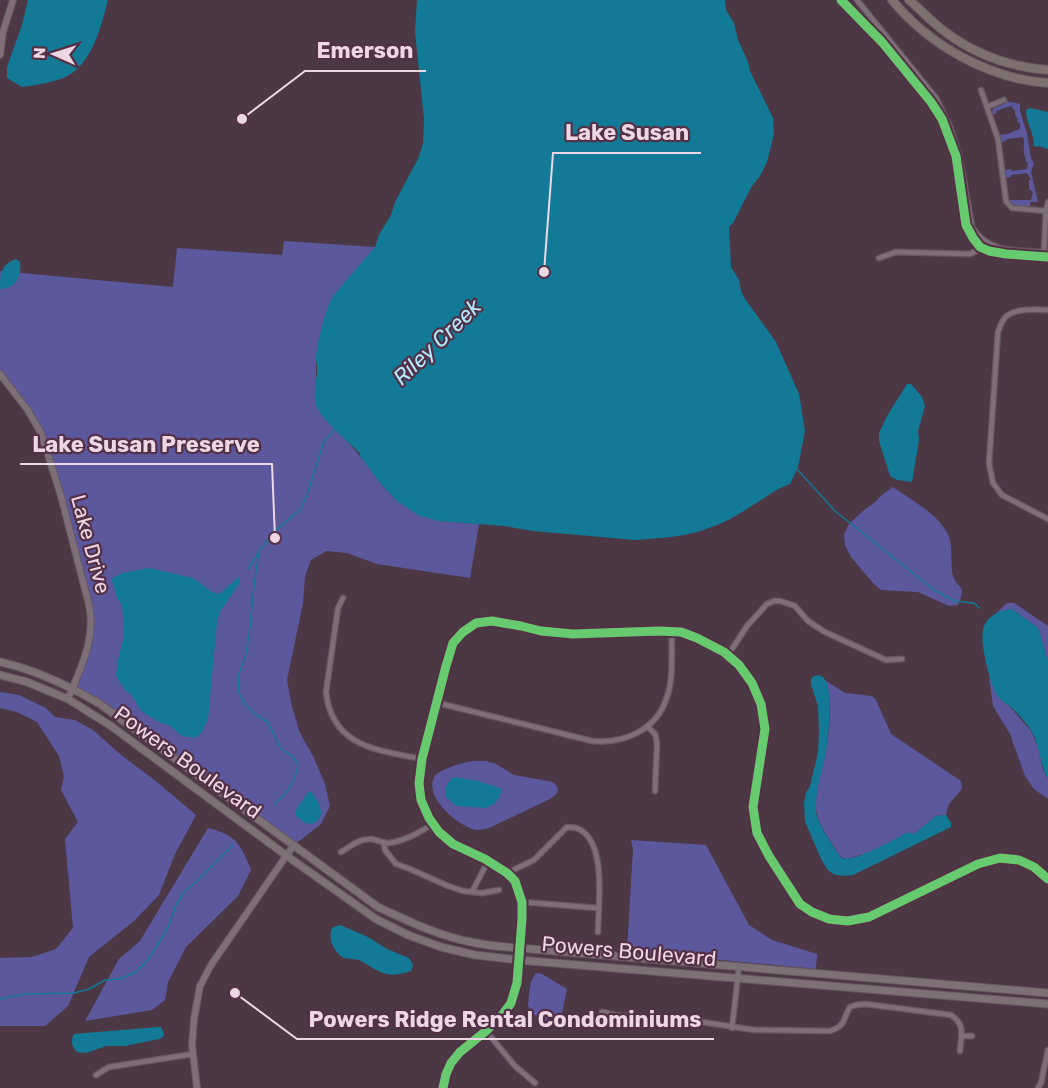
<svg xmlns="http://www.w3.org/2000/svg" width="1048" height="1088" font-family="Rubik,sans-serif">
<rect width="100%" height="100%" fill="#4c3845"/>
<path fill="#5c589e" d="M1005,101L1020,104V111L1027,133L1031,159L1034,163L1031,172L1038,202H1030V207L1015,206L1009,200H1031L1033,192L1029,189V180H1031L1027,173L1011,175V177L1006,178L1005,170L1011,169L1012,171L1027,169L1028,162H1026C1026,157 1024,156 1024,151C1023,147 1025,142 1023,137L1007,139L1006,141L1001,142L1000,135L1005,134V135L1020,129V123L1017,122L1018,120L1015,114V111L1011,106L996,111L997,113L992,115L993,109L1004,104Z
M284,241L375,247L322,330L316,360V377L348,442L365,462L381,484L397,501L438,521L479,524L470,578L377,564L347,553L326,551L311,560L305,576L303,603L287,680L292,707L300,733L313,756L325,784L330,806L321,824L293,846L73,688L83,663L91,614L41,433L0,374V271L173,287L177,248L282,255Z
M893,487C911,500 944,517 950,540C952,551 951,561 952,572C956,591 968,582 958,605L949,606L918,592L881,590L873,583L851,557L845,545L844,534L849,524L863,511L875,502L882,495Z
M1007,603H1014L1048,626V661L1038,628L1012,609L994,615Z
M989,676L998,696L1012,709L1031,731L1038,747L1043,770L1048,779V799L1034,789L1025,776L1010,734L993,706Z
M826,681L845,693L872,696L876,700L891,734L961,781L962,788C956,799 948,799 946,815L936,816L914,834L908,832L874,851L847,859L843,858L839,855C833,844 819,826 817,814C812,795 824,765 827,746C830,726 832,700 826,681Z
M0,692L19,695L46,708L55,717L75,720L93,730L120,754L157,782L196,815L175,854L159,895L134,921L89,957L68,1006L45,1026H0V958L32,957L56,949L73,928L65,839L78,822L61,790L64,776L59,756L37,722L17,712L0,708Z
M473,761H486L496,764L514,775L553,782C562,790 557,795 548,800L489,828C485,829 480,830 476,830C458,826 422,796 435,776C440,769 465,762 473,761Z
M208,828C236,835 241,844 251,870L238,896L186,947L168,982L165,1000L152,1010L85,1021L119,959L140,941Z
M631,840L706,845L749,925L772,940L817,954L816,969L627,951L633,849Z
M536,973L542,974L567,989L562,1013C558,1015 552,1020 548,1021C540,1022 531,1012 528,1006C529,995 529,981 536,973Z"/>
<path fill="#127a97" d="M28,0H108C101,26 92,67 63,78C50,83 36,85 22,87L7,78V67L22,25Z
M417,0H725L726,10L734,23L738,40L748,62L750,71L773,118L774,134L767,162L760,176L752,186L733,223L729,227L731,267L739,280L741,291L745,299L776,342L799,394L805,431L798,467L790,484C775,489 764,499 750,507C738,515 722,524 709,528C686,537 660,538 635,540L533,531L504,526L438,521L418,515L397,501L381,484L360,456V453C349,443 320,418 316,405C313,394 316,383 317,373C318,368 316,363 316,359C317,342 325,311 333,296L375,247L379,235L391,215L395,202L418,159L423,144L424,119L415,32Z
M1030,108L1048,112V148L1047,149L1039,146L1036,147L1034,146C1034,133 1026,123 1026,110Z
M16,259L20,262C22,278 15,288 0,289C0,275 1,264 16,259Z
M907,384H911L922,397L925,406L918,431L919,440L912,482L897,480L890,476L879,441V433L887,416Z
M149,568L193,578L212,592L219,594L240,576L239,584L220,612L217,622L208,719L202,732L196,738L182,736L170,726L159,722L141,711L132,695L126,691L118,680L116,675L118,660L123,640L124,629L122,605L117,598L114,586L111,579L122,573Z
M1012,609L1038,628L1048,661V779C1040,765 1040,747 1032,732C1027,723 1018,714 1011,707C1006,703 1000,700 997,695C990,683 977,636 985,624C991,614 1002,610 1012,609Z
M819,675C823,677 823,677 826,681C832,693 829,731 827,746C824,767 815,787 816,810C816,822 832,844 839,855C840,856 841,858 842,858C854,863 897,838 908,832L914,834L936,816L946,815L951,823V827L853,875C844,876 836,877 829,871C821,863 811,833 805,822L804,803L806,793L810,786L818,753L819,731L818,706L811,684V679L814,676Z
M454,777L478,781L502,789L499,798L493,805L485,808L456,806L445,796C445,788 447,782 454,777Z
M311,791C319,803 329,817 311,824L305,823L296,816L295,812L308,792Z
M340,925L368,937L387,949L409,958L413,965L411,971C404,973 394,976 387,974C377,972 370,966 361,961C355,958 348,960 342,957C333,951 327,936 333,927Z
M158,1027H161L164,1034L163,1037L159,1039L125,1046H106L86,1053L77,1052C72,1047 70,1041 74,1034Z"/>
<g fill="none" stroke-linecap="round" stroke-linejoin="round">
<path stroke="#127a97" stroke-width="1.5" d="M796,468L835,511L934,590L955,601L974,603L979,608
M248,569L259,552
M274,804C288,793 295,782 298,764L292,756L280,748L268,722L256,715L245,705L239,693L238,676L245,658L249,636L254,586L259,551L276,530L300,510L307,495L324,441L331,434L335,428
M0,999L24,994L74,993L89,989L105,980L120,979L136,972L147,961L158,944L169,925L176,905L184,892L194,884L233,845"/>
<g stroke="#675560" stroke-width="7">
<path id="minor" d="M857,0L936,98L950,127L959,154L972,227C989,255 1019,250 1048,252
M981,90L998,139L1006,201L1012,208L1046,211
M987,107L1004,100
M1044,251L1046,211L1048,202
M879,258L896,252L970,254L976,251L985,242
M1048,310C1036,309 1018,308 1008,315C1003,318 1000,326 998,332L989,463L993,483L1002,495L1048,519
M343,598L338,608L326,692C332,747 377,750 422,759
M728,655L747,626L767,604L774,601H780L795,606L808,621L825,632L886,660L902,659
M438,703L592,741C624,744 657,730 667,697C674,677 671,653 672,631
M648,727L655,734L657,743L655,791
M384,843L385,850L396,864L410,869L448,886L463,891L482,893L499,890
M341,852C350,847 360,838 371,839C377,840 383,843 389,843C405,841 420,832 433,824
M507,873L534,860L567,827C570,828 573,827 576,828C608,838 598,906 598,932
M472,892L488,861
M522,902L598,908
M602,1012L615,1015L695,1021L755,1030L830,1031C847,1025 842,1020 850,1007L856,1005L865,1004L951,1015C966,1025 961,1036 960,1051
M732,1028L739,967
M486,1031L515,1066L535,1083
M961,1036H972
M96,1075L109,1067L193,1054
M443,1088L446,1074L451,1063L460,1052L486,1031L503,1014L511,1003L517,983L522,919V902L515,881L507,873L485,859L453,844L439,832L429,818L421,800L419,783L422,759L446,666L453,643L463,632L476,623L492,621L521,626L541,631L573,634L659,631L681,632L697,638L724,652L739,665L752,683L761,704L765,729L753,807L757,833L769,856L800,904L812,912L829,919L848,921L869,917L978,864L1000,858L1019,860L1034,867L1048,879
M1038,1088L1041,1083L1048,1050"/>
</g>
<g stroke="#675560" stroke-width="8">
<path id="tertiary" d="M0,55L3,32L13,0
M0,374L27,409L41,433L61,496L89,605C96,639 81,667 68,699
M197,1088L192,1045L194,1019L200,986L211,965L293,846"/>
</g>
<g stroke="#675560" stroke-width="9">
<path id="secondary" d="M0,662C36,670 69,686 100,704L378,907C410,922 441,937 476,943C490,946 505,947 519,948L1048,993
M0,675L27,682L68,699L111,726L287,856L376,919L408,935L441,947L475,955L518,960L1048,1004"/>
</g>
<g stroke="#675560" stroke-width="10">
<path id="primary" d="M892,0C929,45 989,79 1048,83
M909,0C921,10 932,22 944,31C974,54 1011,67 1048,70"/>
</g>
<use href="#minor" stroke="#7d6e77" stroke-width="4.5"/>
<use href="#tertiary" stroke="#7d6e77" stroke-width="6"/>
<use href="#secondary" stroke="#7e7175" stroke-width="7"/>
<use href="#primary" stroke="#7d706f" stroke-width="8"/>
<g stroke="#543047" stroke-width="13">
<path id="cycleway" d="M841,0L882,42L931,102L942,119L956,156L966,225L973,238L980,247L989,251L1006,254L1048,257
M443,1088L446,1074L451,1063L460,1052L486,1031L503,1014L511,1003L517,983L522,919V902L515,881L507,873L485,859L453,844L439,832L429,818L421,800L419,783L422,759L446,666L453,643L463,632L476,623L492,621L521,626L541,631L573,634L659,631L681,632L697,638L724,652L739,665L752,683L761,704L765,729L753,807L757,833L769,856L800,904L812,912L829,919L848,921L869,917L978,864L1000,858L1019,860L1034,867L1048,879"/>
</g>
<use href="#cycleway" stroke="#67ca6e" stroke-width="9"/>
</g>
<g text-anchor="middle" dominant-baseline="central" stroke-width="4.5" stroke-linejoin="round" paint-order="stroke">
<g font-size="21" fill="#eed7e4" stroke="#543047">
<text transform="translate(91 544) rotate(75)">Lake Drive</text>
<text transform="translate(188 762) rotate(36)">Powers Boulevard</text>
<text transform="translate(629 951) rotate(5)">Powers Boulevard</text>
</g>
<g font-size="22" font-style="italic" fill="#b1e9fd" stroke="#543047">
<text transform="translate(437 342) rotate(-44)">Riley Creek</text>
</g>
</g>
<path fill="none" stroke="#eed7e4" stroke-width="2" d="M242 119L305 71H426M544 272L553 153H701M275 538L272 464H20M235 993L297 1039H714"/>
<g fill="#eed7e4" stroke="#543047" stroke-width="2">
<circle cx="242" cy="119" r="6"/>
<circle cx="544" cy="272" r="6"/>
<circle cx="275" cy="538" r="6"/>
<circle cx="235" cy="993" r="6"/>
</g>
<g font-size="22" text-anchor="middle" font-weight="bold" fill="#eed7e4" stroke="#543047" stroke-width="4.5" stroke-linejoin="round" paint-order="stroke">
<text x="365" y="58">Emerson</text>
<text x="627" y="140">Lake Susan</text>
<text x="146" y="452">Lake Susan Preserve</text>
<text x="505" y="1027">Powers Ridge Rental Condominiums</text>
</g>
<g transform="translate(54 54) rotate(273)" stroke="#543047" stroke-width="4.5" paint-order="stroke">
<path d="M0-4.5L10 22L0 15L-10 22Z" fill="#eed7e4"/>
<text y="-9" font-size="16" font-weight="bold" text-anchor="middle" fill="#eed7e4">N</text>
</g>
</svg>
